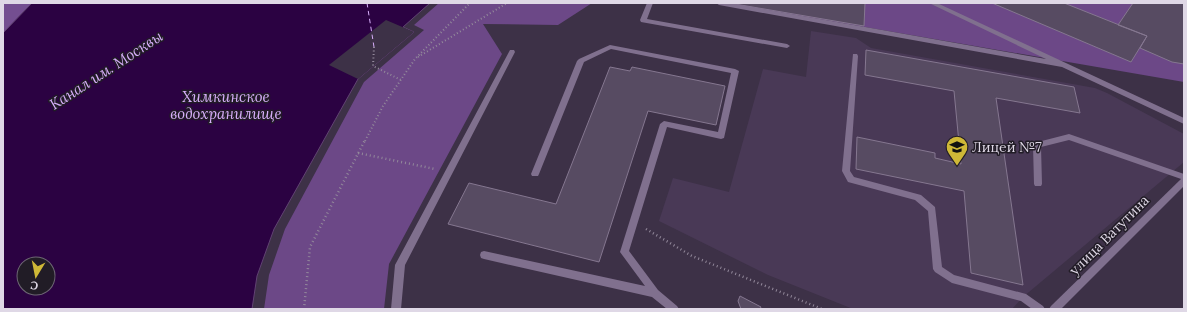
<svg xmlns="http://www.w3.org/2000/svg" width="1187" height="312" font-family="Lora,serif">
<rect width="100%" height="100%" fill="#3d3147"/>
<path fill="#493956" d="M811,31L856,38L871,48L1095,88L1107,93L1184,134V162L1023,297L1012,309H853L768,275L659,221L673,178L729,192L763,69L806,77Z"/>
<path fill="#6c4887" d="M439,3H592L558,25L483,24L502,54L389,264L384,309H264L269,275L285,229L364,82L424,30L414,25Z
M725,3H1184V82Z"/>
<path fill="#744e91" d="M3,3H32L3,33Z"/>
<path fill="#2b0242" stroke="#614273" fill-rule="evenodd" d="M32,3H430L403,27L414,32L358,79L274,229L257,276L252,309H3V33ZM24,264H48V288H24Z"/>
<path fill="#3d3147" d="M386,20L414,32L358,79L329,65Z"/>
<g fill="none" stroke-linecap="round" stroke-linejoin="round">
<path stroke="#d7aefa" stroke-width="1" stroke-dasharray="4.5 3.5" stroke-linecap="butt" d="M367,3L374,47"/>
</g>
<path fill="#574b62" stroke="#857790" d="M729,3H865L864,26Z
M992,3H1064L1147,36L1131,62Z
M1133,3H1184V64L1172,62L1140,48L1147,36L1118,25Z
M866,50L1074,87L1080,113L996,98L1023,285L971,273L964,191L856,169L857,137L935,153V158L961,164L954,91L865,75Z
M610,67L630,71L632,67L725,86L716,125L648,111L599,262L448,224L469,183L556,204Z
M740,296L761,307L760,309H741L738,301Z"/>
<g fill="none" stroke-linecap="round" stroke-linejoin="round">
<path stroke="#93899b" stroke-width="2" stroke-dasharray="1 2.5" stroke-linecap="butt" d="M374,47L373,66L401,80
M418,57L507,3
M365,141L383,106L415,59L470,3"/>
<path stroke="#93899b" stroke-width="2.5" stroke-dasharray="1 3" stroke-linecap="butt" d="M358,153L435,169
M646,229L692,256L822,309
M304,309L310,247L365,140"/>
<path fill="#80708e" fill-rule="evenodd" d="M647,3H653L647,19L787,44L790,46L787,48L641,22L640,20Z
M716,3H730L1046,59L929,3H937L1184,118V124L1062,67L719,5Z
M610,45L735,69L739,71L724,138L721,139L667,127L629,251L658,290L677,306L679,309H667L652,297L484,259L481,258L480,255L481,252L484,251L645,286L620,252L660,124L664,121L718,132L731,73L611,49L584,62L539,174L538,176H532L531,174L577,61L579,59Z
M510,50H514L515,52L405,265L401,309H391L395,265Z
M853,54H857L858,56L850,171L854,177L921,195L935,207L942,267L954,275L1026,294L1043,306L1045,309H1032L1021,301L952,283L935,272L933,269L928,211L915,200L848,182L842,171Z
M1069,134L1184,174V180L1069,140L1041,147L1042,184L1041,186H1035L1034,184L1033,145L1034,143Z"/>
<path fill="#80708e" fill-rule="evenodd" d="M1184,178V186L1061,309H1049L1051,306L1181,179Z"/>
</g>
<defs>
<g id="school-pin" transform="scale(1.15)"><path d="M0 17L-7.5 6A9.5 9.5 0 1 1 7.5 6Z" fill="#cfb837" stroke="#211c26"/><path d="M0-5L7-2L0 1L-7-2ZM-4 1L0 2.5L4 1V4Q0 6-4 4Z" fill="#111"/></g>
</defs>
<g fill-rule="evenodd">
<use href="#school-pin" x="957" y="147"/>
</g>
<g text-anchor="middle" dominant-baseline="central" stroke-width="3" stroke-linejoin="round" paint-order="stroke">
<g font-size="14" fill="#dfd8e6" stroke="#211c26" text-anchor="start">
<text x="972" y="147">Лицей №7</text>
</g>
<g font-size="14" fill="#dfd8e6" stroke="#211c26">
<text transform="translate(1109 235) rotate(-45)">улица Ватутина</text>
</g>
<g font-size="15" font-style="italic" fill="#d7aefa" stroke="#211c26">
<text transform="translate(106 70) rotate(-33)">Канал им. Москвы</text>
<text x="226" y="96">Химкинское<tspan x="226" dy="17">водохранилище</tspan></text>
</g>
</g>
<rect width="1187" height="312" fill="none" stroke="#dfd8e6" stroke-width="8"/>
<g transform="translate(36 276) rotate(190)"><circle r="19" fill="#211c26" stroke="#6d6773"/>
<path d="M0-3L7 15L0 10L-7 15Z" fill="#cfb837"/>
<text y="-6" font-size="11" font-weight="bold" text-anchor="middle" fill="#dfd8e6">С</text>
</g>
</svg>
